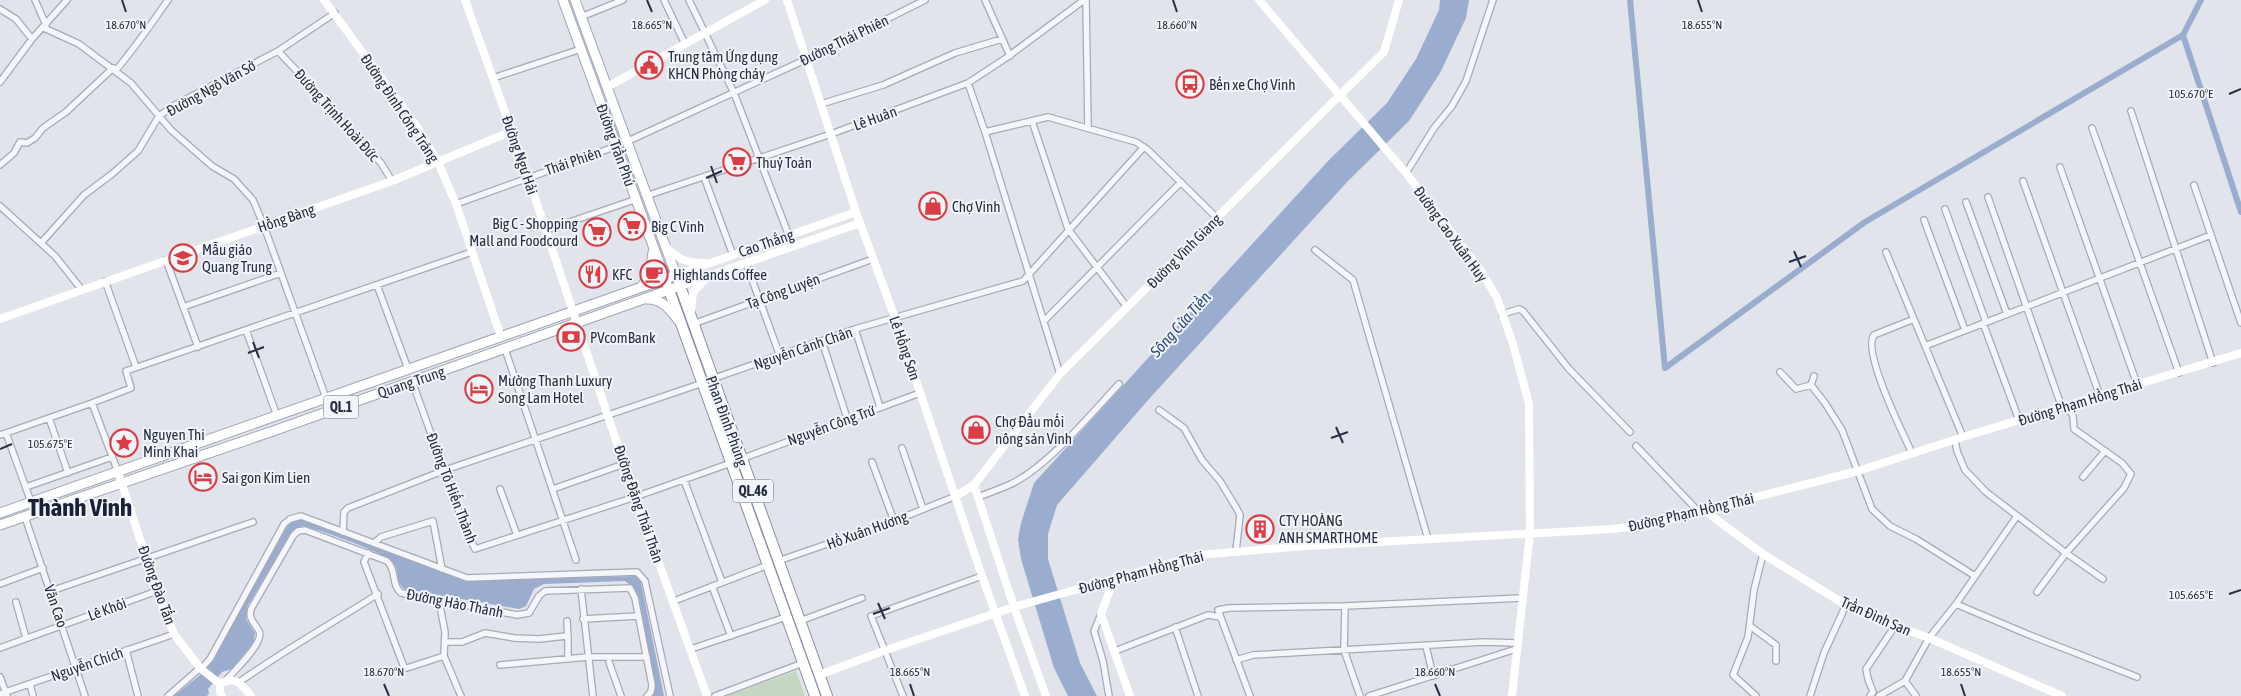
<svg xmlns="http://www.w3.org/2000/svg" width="2241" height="696" font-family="'Asap Condensed',sans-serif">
<rect width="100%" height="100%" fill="#e2e4eb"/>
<path fill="#c5d6c2" d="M796,671L805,696H726Z"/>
<path fill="#9aadce" d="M1440,0H1469L1466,18L1440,73L1409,121L1348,181L1149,399L1057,505L1048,534V559L1080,663L1097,696H1068L1054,668L1021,559L1018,539L1021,523L1034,483L1328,161L1387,103L1416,59L1439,10Z
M297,519H304L465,581L636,576L641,582L664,696H651L655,684L639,598L634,588L625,581L544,584L534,589L526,606L519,609L404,589C395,581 400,570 392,561C382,552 316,528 302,526L293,530L247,607L246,619L255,633L254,642L232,669L222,672L208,689L209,693L207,696H174L200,675L210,662L288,525Z"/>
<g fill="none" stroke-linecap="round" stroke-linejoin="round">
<path stroke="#9aadce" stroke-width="6" d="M1630,0L1665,368L1865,222L2183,35L2201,0
M2183,35L2241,212"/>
<g stroke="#a6aab6" stroke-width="8">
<path id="street" d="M35,0L46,25
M664,0L685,44
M689,0L734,93L789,236
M985,0L1010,56
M1086,0L1088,128
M0,9L16,19L32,39
M581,17L623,0
M44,28L79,44L131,83L171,130L212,166L234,179L253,200L264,226L326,398
M278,51L311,86L326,106L381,163L392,181
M116,70C135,48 151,24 168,0
M493,78L581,49
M0,82L32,39L67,0
M968,83L985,132L1060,374
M821,104L883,85L955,53L1002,39
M2131,111L2213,363
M1032,121L1068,229L1127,307
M2092,128L2179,373
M985,132L1048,117L1136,142L1148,150L1217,218
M626,142L807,59L925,0
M0,165L14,153L20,142L27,143L35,138L43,128L66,112L113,68
M2060,167L2137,384
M1406,173L1434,128L1452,106L1466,81L1493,0
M704,177L733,255
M2023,181L2100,396
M2194,185L2241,323
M646,196L831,134L968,83L1006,58L1084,0
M1988,197L2062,408
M1966,202L2007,314
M456,204L617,146
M0,206L55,256L82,290
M1945,209L1986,322
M1924,220L1965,330
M546,230L637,199
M41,243L84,195L112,174L138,151L159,116L175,105L278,51L335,13
M1315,250L1353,280L1428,539
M1886,252L1963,437
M166,260L198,347
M746,263L780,356
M105,281L136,367
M377,285L408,369
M183,307L281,273
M1502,314L1519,309L1523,311L1569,369L1630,432
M1044,321L1181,182
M1983,323L2019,420
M693,324L873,259
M855,329L880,407
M246,330L277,416
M822,341L847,418
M1925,346L2211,235
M505,349L576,560
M1780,372L1796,389L1811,385
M1814,376L1811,385L1825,403L1842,430L1872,509L1890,526L1916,539L1975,576
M712,379L855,329L1023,281L1144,147
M412,381L463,523L475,549L635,497L731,463
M92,403L131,388L126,371L472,252
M1159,410L1184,428L1202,460L1220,481L1237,509L1240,515L1236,551
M49,418L68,473
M6,433L92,403L118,472
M0,435L6,433L31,502
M1955,440L1957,451L1965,470L1986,492L2066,553L2103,579
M1636,446L1699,512
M902,448L923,509
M1912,453C1903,434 1862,351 1874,335L1914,319
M741,459L920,393
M872,462L894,521
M2083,477L2105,451
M684,480L722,582
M26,487L112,457
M500,489L517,535
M553,489L624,464
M978,497C989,493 1000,489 1011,484C1047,467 1091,414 1119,384
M25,517L85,696
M343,532L344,512L348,508L445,470L703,383
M374,543L381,537L433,521L442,569
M368,553L364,562L404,667L407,668L444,656L461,696
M778,561L894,521L956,496
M0,584L43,568
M712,586L731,636
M581,589L593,696
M51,591L253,522
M2037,592L2066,553L2124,488L2131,474L2122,463L2074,429L2073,416L2067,407
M439,601L445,632L444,656
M674,601L768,565
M16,602L26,638
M1956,604L2027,634L2137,677
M1345,606L1522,598
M1101,614L1094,631L1103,661L1109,696
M583,619L638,616
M567,621L568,639
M800,621L862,598
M1750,626L1776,645V661
M1175,627L1198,696
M445,642H462L485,633L514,638L539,639L566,636L568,639V659
M1426,646L1433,676
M0,648L157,591
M691,649L786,617
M126,650L138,696
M1115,651L1208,615L1220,617
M1236,660L1253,655L1484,642L1517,643
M609,662L621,696
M500,665L588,657H647
M201,669L210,659L284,524L290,519L301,516L467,578L637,572L645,581L670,696
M0,677L7,696
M227,679C235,670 265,642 259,631C254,622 248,619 251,609L293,536L298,531L305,530L387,561C397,570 391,585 401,593L517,615L529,613L539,596L545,591L630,588L635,598L652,685L651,692L647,696
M238,683C283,651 331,624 378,594
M30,684L33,696
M0,694L174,634
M168,696L200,668
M715,696L803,663
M903,696L871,616L982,576
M1250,696L1218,610L1229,608L1345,606L1344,650L1360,696
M1369,696L1516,649
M1756,696L1733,675L1748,637L1754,590L1763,554
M1810,696L1824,653L1846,605
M1870,696L1873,692L1868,679L1866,669L1895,626
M1879,696L1905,681
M1916,696L1905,681L1929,638L1956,604L2017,516"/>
</g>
<g stroke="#a0a7b8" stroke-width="11">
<path id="primary" d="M563,0L667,284
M642,286L650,274L653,252
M647,299C662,299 670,309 678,320
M0,513L676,275
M0,525L276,430L680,286L575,0"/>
</g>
<g stroke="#888fa3" stroke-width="12">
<path id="highway" d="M680,286L827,696
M669,290L815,696"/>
</g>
<use href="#street" stroke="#f5f6f9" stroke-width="5.5"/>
<path stroke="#fff" stroke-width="8" d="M324,0L418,128L438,162L456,204L501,337
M465,0L528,177L635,497L707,696
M787,0L856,212L895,318L982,576L1025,696
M1259,0L1406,173L1481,271L1497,298L1513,344L1529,404L1530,533L1512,696
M607,87L765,0
M666,246C677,259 687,263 704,263
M676,275L856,212
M680,286L860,223
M691,311L693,292L707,278
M0,319L392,181L512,131
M118,472L157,591L174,634L200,668L220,684
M974,485L1014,607L1046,696
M956,496L974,485L1060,374L1340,95L1384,52L1399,0
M1705,511L1763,554L1846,605L1871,617L1929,638L2062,696
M1114,579L1101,614L1130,696
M819,675L886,650L1014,607L1199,555L1306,546L1613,529L1646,525L1858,471L1963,437L2241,353
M220,684C235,675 242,685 251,696
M220,684V692L222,696"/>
<use href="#primary" stroke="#fff" stroke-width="9"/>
<use href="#highway" stroke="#fff" stroke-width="10"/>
</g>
<path fill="none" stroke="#282f44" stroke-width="2" d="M122,0L126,12M647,0L652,12M1173,0L1177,12M1698,0L1702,12M2229,94L2241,89M711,166L717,183M706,178L722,171M1794,251L1801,267M1789,262L1806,256M253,342L259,358M248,353L264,347M1336,427L1343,443M1331,438L1348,432M0,449L12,444M2229,594L2241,590M878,603L885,619M873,614L890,608M384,684L389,696M910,684L914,696M1435,684L1440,696M1961,684L1965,696"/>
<defs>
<g id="civic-ring" transform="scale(1.4375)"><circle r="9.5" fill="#f1f4f8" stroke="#d93e44" stroke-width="1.5"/><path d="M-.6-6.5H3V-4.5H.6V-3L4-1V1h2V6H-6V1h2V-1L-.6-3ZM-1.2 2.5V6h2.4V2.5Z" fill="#d93e44"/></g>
<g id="bus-ring" transform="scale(1.4375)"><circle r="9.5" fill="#f1f4f8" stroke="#d93e44" stroke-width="1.5"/><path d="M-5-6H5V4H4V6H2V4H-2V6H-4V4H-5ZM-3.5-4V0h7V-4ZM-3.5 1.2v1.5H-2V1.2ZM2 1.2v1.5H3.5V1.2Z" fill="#d93e44"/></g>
<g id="supermarket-ring" transform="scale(1.4375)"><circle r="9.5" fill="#f1f4f8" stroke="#d93e44" stroke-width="1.5"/><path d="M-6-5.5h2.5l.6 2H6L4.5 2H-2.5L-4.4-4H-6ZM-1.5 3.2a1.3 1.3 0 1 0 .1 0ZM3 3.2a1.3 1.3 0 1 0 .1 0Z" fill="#d93e44"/></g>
<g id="shop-ring" transform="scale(1.4375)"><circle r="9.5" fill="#f1f4f8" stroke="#d93e44" stroke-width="1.5"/><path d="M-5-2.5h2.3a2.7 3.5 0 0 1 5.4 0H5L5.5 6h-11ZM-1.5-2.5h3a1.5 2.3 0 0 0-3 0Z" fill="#d93e44"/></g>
<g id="school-ring" transform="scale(1.4375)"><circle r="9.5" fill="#f1f4f8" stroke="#d93e44" stroke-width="1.5"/><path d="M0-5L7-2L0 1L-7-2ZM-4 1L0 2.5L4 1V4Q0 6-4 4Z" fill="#d93e44"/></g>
<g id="restaurant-ring" transform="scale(1.4375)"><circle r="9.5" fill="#f1f4f8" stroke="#d93e44" stroke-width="1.5"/><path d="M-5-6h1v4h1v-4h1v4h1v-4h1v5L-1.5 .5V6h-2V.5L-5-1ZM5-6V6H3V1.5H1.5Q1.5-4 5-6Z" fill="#d93e44"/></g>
<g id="cafe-ring" transform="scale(1.4375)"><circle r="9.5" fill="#f1f4f8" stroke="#d93e44" stroke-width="1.5"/><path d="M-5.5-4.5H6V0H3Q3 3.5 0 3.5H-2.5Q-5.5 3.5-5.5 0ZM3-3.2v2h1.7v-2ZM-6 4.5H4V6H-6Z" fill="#d93e44"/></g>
<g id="bank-ring" transform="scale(1.4375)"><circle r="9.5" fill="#f1f4f8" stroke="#d93e44" stroke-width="1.5"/><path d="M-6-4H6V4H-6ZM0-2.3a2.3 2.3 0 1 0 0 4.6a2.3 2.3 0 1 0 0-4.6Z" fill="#d93e44"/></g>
<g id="hotel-ring" transform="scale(1.4375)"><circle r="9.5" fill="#f1f4f8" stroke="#d93e44" stroke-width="1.5"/><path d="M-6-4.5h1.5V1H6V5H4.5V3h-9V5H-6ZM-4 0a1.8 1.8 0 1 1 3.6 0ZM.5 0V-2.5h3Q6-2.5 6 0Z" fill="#d93e44"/></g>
<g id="sight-ring" transform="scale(1.4375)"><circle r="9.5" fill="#f1f4f8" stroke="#d93e44" stroke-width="1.5"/><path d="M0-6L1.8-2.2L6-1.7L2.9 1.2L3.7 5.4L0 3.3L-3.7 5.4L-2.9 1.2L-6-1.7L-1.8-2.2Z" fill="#d93e44"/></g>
<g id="building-ring" transform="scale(1.4375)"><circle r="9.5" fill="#f1f4f8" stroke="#d93e44" stroke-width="1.5"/><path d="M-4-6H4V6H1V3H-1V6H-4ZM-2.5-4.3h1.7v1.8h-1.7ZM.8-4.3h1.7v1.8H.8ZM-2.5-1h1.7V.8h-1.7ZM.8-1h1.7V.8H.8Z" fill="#d93e44"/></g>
</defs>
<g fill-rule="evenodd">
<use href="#civic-ring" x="649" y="65"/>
<use href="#bus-ring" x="1190" y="84"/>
<use href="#supermarket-ring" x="737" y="162"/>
<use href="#shop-ring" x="933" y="206"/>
<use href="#supermarket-ring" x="632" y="226"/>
<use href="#supermarket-ring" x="597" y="232"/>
<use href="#school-ring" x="183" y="258"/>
<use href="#restaurant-ring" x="593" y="274"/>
<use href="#cafe-ring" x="654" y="274"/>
<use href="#bank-ring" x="571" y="337"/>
<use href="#hotel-ring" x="479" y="389"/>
<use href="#shop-ring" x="976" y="430"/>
<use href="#sight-ring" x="124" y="443"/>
<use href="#hotel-ring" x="203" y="477"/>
<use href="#building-ring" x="1260" y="529"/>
</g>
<g text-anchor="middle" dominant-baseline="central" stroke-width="4" stroke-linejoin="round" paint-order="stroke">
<g fill="#f1f4f8" stroke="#646a7a" stroke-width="1">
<rect x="323.5" y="395.5" width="35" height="23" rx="4"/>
<rect x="733" y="479.5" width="40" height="23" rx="4"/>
</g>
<g font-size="14" font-weight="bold" fill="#282f44">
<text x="341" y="407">QL.1</text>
<text x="753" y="491">QL.46</text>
</g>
<g font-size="15" fill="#282f44" stroke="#f1f4f8">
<text transform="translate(844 40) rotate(-26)">Đường Thái Phiên</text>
<text transform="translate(211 88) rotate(-29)">Đường Ngô Văn Sở</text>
<text transform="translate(400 108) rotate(56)">Đường Đinh Công Tráng</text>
<text transform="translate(337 115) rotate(48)">Đường Trịnh Hoài Đức</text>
<text transform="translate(875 118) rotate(-20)">Lê Huân</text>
<text transform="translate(616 145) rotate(70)">Đường Trần Phú</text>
<text transform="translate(520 155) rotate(71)">Đường Ngư Hải</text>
<text transform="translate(573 161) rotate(-19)">Thái Phiên</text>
<text transform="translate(286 218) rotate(-19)">Hồng Bàng</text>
<text transform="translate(1451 234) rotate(54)">Đường Cao Xuân Huy</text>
<text transform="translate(766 243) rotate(-19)">Cao Thắng</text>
<text transform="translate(1184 251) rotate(-45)">Đường Vĩnh Giang</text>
<text transform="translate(783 291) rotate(-20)">Tạ Công Luyện</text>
<text transform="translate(803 348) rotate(-19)">Nguyễn Cảnh Chân</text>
<text transform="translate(905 348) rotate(71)">Lê Hồng Sơn</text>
<text transform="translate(411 382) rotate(-19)">Quang Trung</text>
<text transform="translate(2080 402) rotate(-17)">Đường Phạm Hồng Thái</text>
<text transform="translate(727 421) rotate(70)">Phan Đình Phùng</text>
<text transform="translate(831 425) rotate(-20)">Nguyễn Công Trứ</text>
<text transform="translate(452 488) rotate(69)">Đường Tô Hiến Thành</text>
<text transform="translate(639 504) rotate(71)">Đường Đặng Thái Thân</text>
<text transform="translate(1691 512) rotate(-13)">Đường Phạm Hồng Thái</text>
<text transform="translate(867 530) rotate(-20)">Hồ Xuân Hương</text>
<text transform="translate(1141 572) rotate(-15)">Đường Phạm Hồng Thái</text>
<text transform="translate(157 585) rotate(70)">Đường Đào Tấn</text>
<text transform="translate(455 603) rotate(11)">Đường Hào Thành</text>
<text transform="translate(56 606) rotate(71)">Văn Cao</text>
<text transform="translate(107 609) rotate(-20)">Lê Khôi</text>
<text transform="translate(1876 616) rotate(24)">Trần Đình San</text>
<text transform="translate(87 664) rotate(-19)">Nguyễn Chích</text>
</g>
<g font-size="15" fill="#282f44" stroke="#f1f4f8" text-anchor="start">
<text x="668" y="56">Trung tâm Ứng dụng<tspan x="668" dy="17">KHCN Phòng cháy</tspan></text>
<text x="1209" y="84">Bến xe Chợ Vinh</text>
<text x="756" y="162">Thuý Toản</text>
<text x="952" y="206">Chợ Vinh</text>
<text x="578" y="223" text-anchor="end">Big C - Shopping<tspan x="578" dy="17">Mall and Foodcourd</tspan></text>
<text x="651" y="226">Big C Vinh</text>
<text x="202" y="249">Mẫu giáo<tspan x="202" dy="17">Quang Trung</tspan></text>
<text x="612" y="274">KFC</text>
<text x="673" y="274">Highlands Coffee</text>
<text x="590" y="337">PVcomBank</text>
<text x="498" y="380">Mường Thanh Luxury<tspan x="498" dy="17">Song Lam Hotel</tspan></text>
<text x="995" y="421">Chợ Đầu mối<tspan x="995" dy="17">nông sản Vinh</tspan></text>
<text x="143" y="434">Nguyen Thi<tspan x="143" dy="17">Minh Khai</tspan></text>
<text x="222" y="477">Sai gon Kim Lien</text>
<text x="1279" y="520">CTY HOÀNG<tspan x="1279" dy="17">ANH SMARTHOME</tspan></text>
</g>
<g font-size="16" font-style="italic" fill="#2f497c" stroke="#f1f4f8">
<text transform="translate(1180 324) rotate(-48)">Sông Cửa Tiền</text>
</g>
<g font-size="25" font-weight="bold" fill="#1a2035" stroke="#f1f4f8">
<text x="80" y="507">Thành Vinh</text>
</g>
</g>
<g font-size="12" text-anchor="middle" fill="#282f44" stroke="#f1f4f8" stroke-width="4" stroke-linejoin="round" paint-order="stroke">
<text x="126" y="29">18.670°N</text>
<text x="652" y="29">18.665°N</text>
<text x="1177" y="29">18.660°N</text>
<text x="1702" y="29">18.655°N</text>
<text x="2191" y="98">105.670°E</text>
<text x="50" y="448">105.675°E</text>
<text x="2191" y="599">105.665°E</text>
<text x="384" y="676">18.670°N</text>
<text x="910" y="676">18.665°N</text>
<text x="1435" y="676">18.660°N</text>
<text x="1961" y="676">18.655°N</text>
</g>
</svg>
